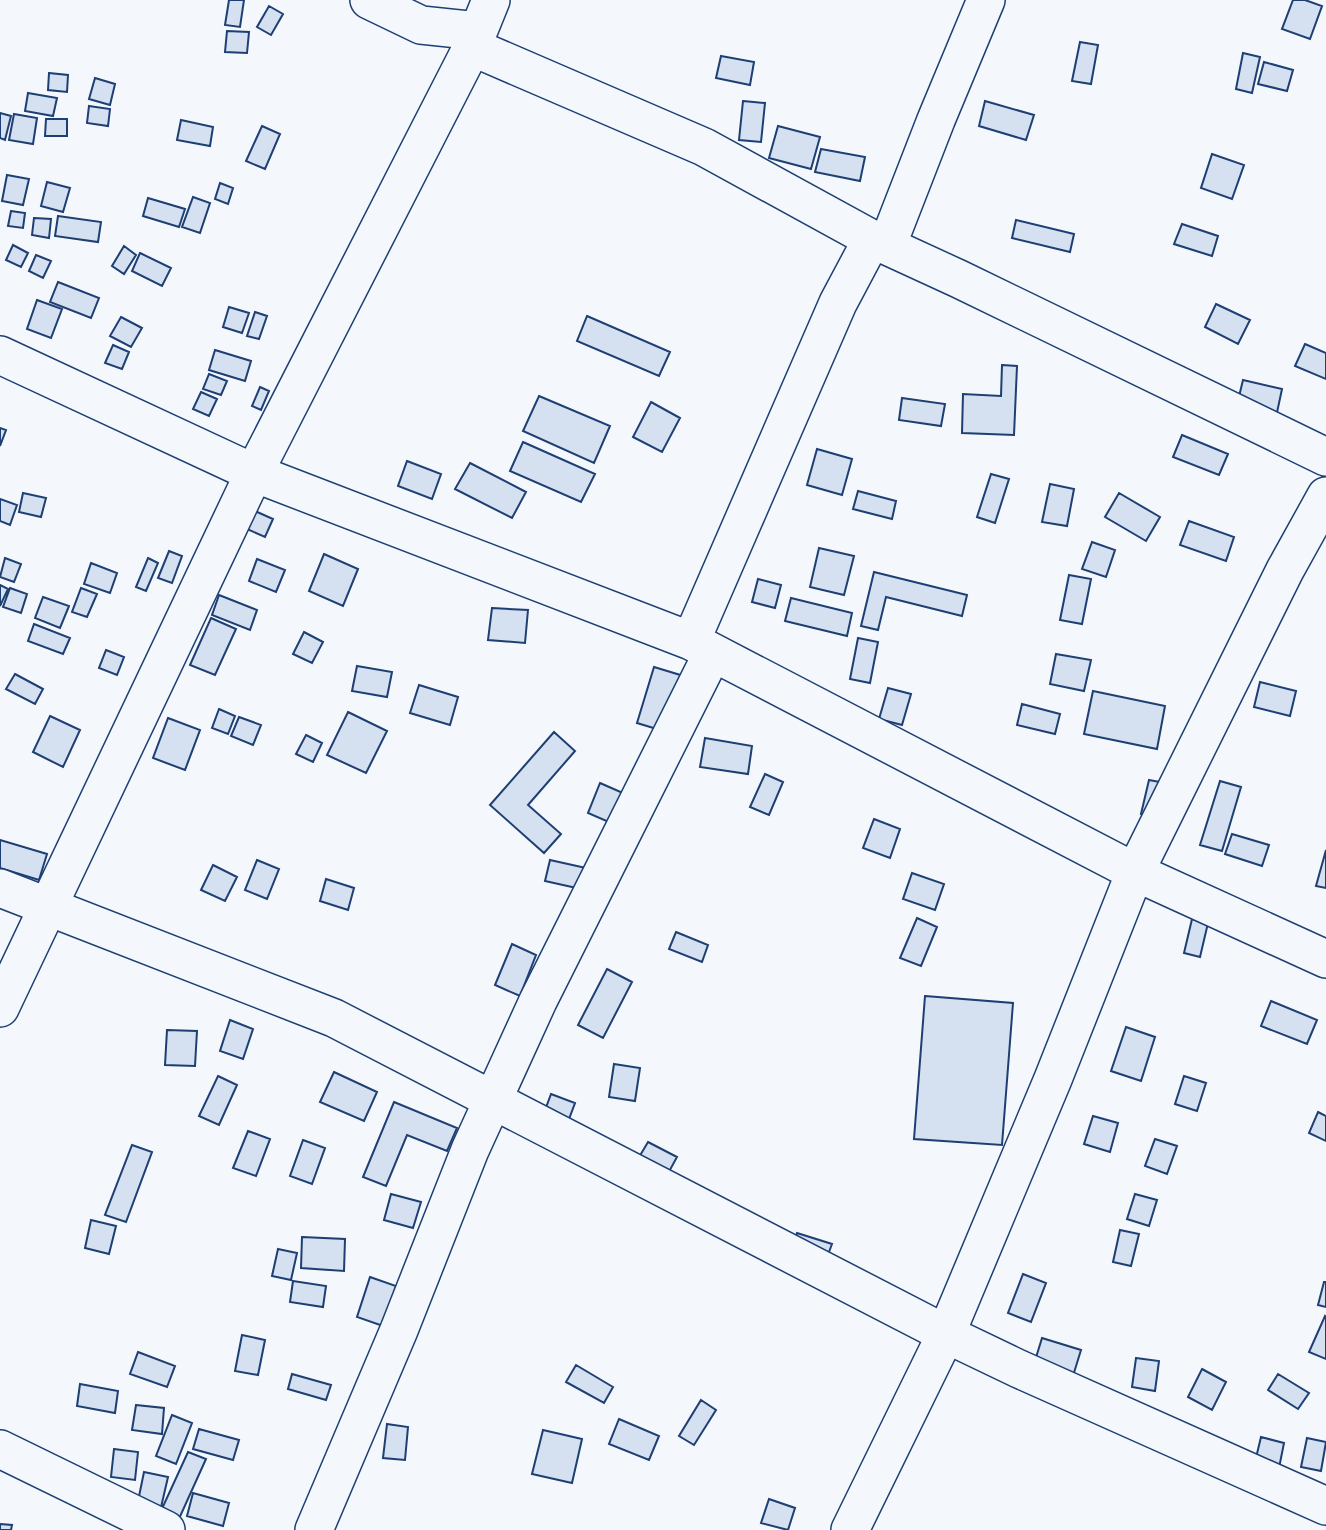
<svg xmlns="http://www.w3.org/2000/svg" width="1326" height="1530" font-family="'Noto Sans',sans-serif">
<rect width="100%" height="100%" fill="#f4f7fb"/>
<path fill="#d5e0f0" stroke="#1d3f73" stroke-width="2" d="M229,0H244L240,27L225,25Z
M1293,0H1305L1322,6L1310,39L1282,29Z
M269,6L283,14L271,35L257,27Z
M227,31L249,32L247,53L225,52Z
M1080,42L1098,45L1091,84L1072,81Z
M1243,53L1260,57L1252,93L1236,89Z
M721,56L754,62L750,85L716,78Z
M1264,62L1293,70L1287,91L1258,84Z
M49,73L68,75L67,92L48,90Z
M95,78L115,84L110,105L89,99Z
M28,93L57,98L53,116L25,111Z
M743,101L765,103L761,142L739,140Z
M985,101L1034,115L1026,140L979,126Z
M89,106L110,109L108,126L87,123Z
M0,113L11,116L5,140L0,138Z
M14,114L37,118L33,144L9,140Z
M46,119H67V136H45Z
M181,120L213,127L210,146L177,140Z
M262,126L280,134L265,169L246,161Z
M778,126L820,137L811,169L769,158Z
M821,149L865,157L860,181L815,172Z
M1212,154L1244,165L1232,199L1201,188Z
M7,175L29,179L23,205L2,201Z
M47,182L70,188L63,212L41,206Z
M220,183L233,188L228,204L215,199Z
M193,197L210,203L200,233L182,227Z
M148,198L185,209L179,227L143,216Z
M11,211L25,213L23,228L8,226Z
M58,216L101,222L98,242L55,236Z
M34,218L51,219L49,238L32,235Z
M1016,220L1074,234L1070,252L1012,238Z
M1182,224L1218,236L1212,256L1174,244Z
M13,245L28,253L21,267L6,260Z
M124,246L136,255L124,274L112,266Z
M140,253L171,268L162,286L132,271Z
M36,255L51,261L43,278L29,271Z
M58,282L99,298L91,318L50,302Z
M37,300L62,309L51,338L27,329Z
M1216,304L1250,320L1238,344L1205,327Z
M229,307L249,313L242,333L223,327Z
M255,312L267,316L259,339L247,336Z
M587,316L670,352L659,376L577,341Z
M121,317L142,328L131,347L110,336Z
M1305,344L1326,353V379L1295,366Z
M113,345L129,352L122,369L105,363Z
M215,350L251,361L245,381L209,370Z
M1002,365L1017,366L1014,435L962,433L963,394L1001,396Z
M209,374L227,381L221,395L203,389Z
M1243,380L1282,389L1275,422L1235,413Z
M260,387L269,391L261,410L252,406Z
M201,392L217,399L209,416L193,409Z
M539,396L610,426L594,463L523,431Z
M902,398L945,404L941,426L899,420Z
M651,402L680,418L662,452L633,437Z
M0,428L6,430L0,446Z
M1182,435L1228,454L1219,475L1173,457Z
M523,442L595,474L581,502L510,471Z
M817,449L852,459L842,495L807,485Z
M407,461L441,474L432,499L398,486Z
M470,463L526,492L512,518L455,489Z
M991,474L1009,479L995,523L977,517Z
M1050,484L1074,489L1067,526L1042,522Z
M858,491L896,501L892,519L853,509Z
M23,493L46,498L41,517L19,512Z
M1119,493L1160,517L1146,541L1105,517Z
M0,499L17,505L10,525L0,521Z
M255,511L273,519L265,537L247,529Z
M1189,521L1234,537L1226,561L1180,545Z
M1092,542L1115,550L1106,577L1082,569Z
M819,548L854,556L844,595L810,587Z
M169,551L182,556L172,583L158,578Z
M324,554L358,569L343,606L309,591Z
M5,558L21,564L14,582L0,577Z
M148,558L158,563L146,591L136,587Z
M257,559L285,570L276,592L249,581Z
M91,563L117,573L110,593L84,584Z
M874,572L967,595L962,616L886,597L878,630L861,626Z
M1069,575L1091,579L1082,624L1060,620Z
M758,579L781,585L775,608L752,602Z
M0,585L8,589L0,606Z
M10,588L27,594L21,613L3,607Z
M81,588L97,594L87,617L72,612Z
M219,595L257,610L250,630L212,615Z
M43,597L69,606L60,628L35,618Z
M791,598L852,613L847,636L785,621Z
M492,608L528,610L525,643L488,640Z
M211,618L236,629L215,675L190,665Z
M34,624L70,638L63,654L28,641Z
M304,632L323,642L312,663L293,654Z
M858,638L878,642L870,683L850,679Z
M106,650L124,657L117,675L99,668Z
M1056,654L1091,660L1084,691L1050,684Z
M357,666L392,672L387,697L352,691Z
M654,667L687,677L670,733L637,723Z
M15,674L43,689L35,704L6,689Z
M1260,682L1296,691L1290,716L1254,707Z
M419,685L458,697L450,725L410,713Z
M888,688L911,694L902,725L879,719Z
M1093,691L1165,706L1157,749L1084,734Z
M1022,704L1060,714L1055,734L1017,725Z
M219,709L235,716L228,734L212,728Z
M348,712L387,731L366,773L327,755Z
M50,716L80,730L63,767L33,752Z
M239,717L261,725L253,745L231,736Z
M168,718L200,730L185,770L153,758Z
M554,732L575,751L528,805L561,834L544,853L490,805Z
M306,735L322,743L313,762L296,754Z
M705,738L752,746L748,774L700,767Z
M765,774L783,782L769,815L750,807Z
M1149,780L1171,784L1164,819L1141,814Z
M1220,781L1241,787L1222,851L1200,845Z
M600,783L623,793L611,823L588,813Z
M874,819L900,829L890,858L863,848Z
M1232,834L1269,845L1262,866L1225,854Z
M0,840L47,854L39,880L0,868Z
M1326,850V888L1316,886Z
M257,860L279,869L267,899L245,890Z
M550,860L595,870L590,891L545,881Z
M213,865L237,877L225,901L201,890Z
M912,873L944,884L935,910L903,899Z
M326,879L354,888L348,910L320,901Z
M917,918L937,927L921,966L900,958Z
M1192,919L1208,923L1200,957L1184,953Z
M676,932L708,945L702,962L669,949Z
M512,944L536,955L520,996L495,985Z
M607,969L632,982L603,1038L578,1025Z
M925,996L1013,1003L1002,1145L914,1139Z
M1271,1001L1317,1020L1307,1044L1261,1026Z
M230,1020L253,1029L243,1059L220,1051Z
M1126,1027L1155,1037L1141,1081L1111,1071Z
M167,1030L197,1031L195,1066L165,1065Z
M614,1064L640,1068L635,1101L609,1097Z
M334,1072L377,1092L364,1121L320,1102Z
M218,1076L237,1085L219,1125L199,1116Z
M1184,1076L1206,1083L1197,1111L1175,1104Z
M551,1094L575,1103L560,1143L536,1135Z
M394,1102L457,1128L447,1151L407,1135L386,1186L363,1177Z
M1318,1112L1326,1116V1141L1309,1133Z
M1093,1116L1118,1123L1110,1152L1084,1144Z
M248,1131L270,1139L256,1176L233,1168Z
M1155,1139L1177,1146L1167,1174L1145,1166Z
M303,1140L325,1148L312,1184L290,1176Z
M648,1142L677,1157L659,1190L629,1174Z
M132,1145L152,1152L126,1222L105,1215Z
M391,1194L421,1202L413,1228L384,1220Z
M1135,1194L1157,1200L1149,1226L1127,1219Z
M91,1220L116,1226L109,1254L85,1248Z
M1120,1230L1139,1234L1131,1266L1113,1262Z
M797,1233L832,1244L820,1276L787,1265Z
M302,1237L345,1239L344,1271L301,1268Z
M278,1249L297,1253L291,1280L272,1276Z
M1023,1274L1046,1283L1031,1322L1008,1313Z
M370,1277L396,1286L383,1326L357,1317Z
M293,1281L326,1286L323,1307L290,1302Z
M1324,1282H1326V1307L1318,1305Z
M1325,1316L1326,1317V1359L1309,1352Z
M242,1335L265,1340L258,1375L235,1371Z
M1042,1338L1081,1350L1073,1376L1034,1364Z
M138,1352L175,1366L167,1387L130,1374Z
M1136,1358L1159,1361L1155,1391L1132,1387Z
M576,1365L613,1387L604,1403L566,1382Z
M1202,1369L1226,1382L1212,1410L1188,1397Z
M292,1374L331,1385L326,1400L288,1389Z
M1278,1374L1309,1393L1298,1409L1268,1390Z
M80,1384L118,1391L115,1413L77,1406Z
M701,1400L716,1410L694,1445L679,1436Z
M136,1405L164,1408L162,1434L132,1430Z
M172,1415L192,1423L176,1464L156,1456Z
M619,1419L659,1436L649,1460L609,1444Z
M387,1424L408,1427L405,1460L383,1458Z
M199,1429L239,1440L233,1460L193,1449Z
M543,1430L582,1439L572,1483L532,1474Z
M1261,1437L1284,1443L1279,1468L1255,1462Z
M1307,1438L1326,1442L1321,1471L1301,1467Z
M114,1449L138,1452L135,1480L111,1477Z
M188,1452L206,1459L178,1521L160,1513Z
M144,1472L168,1477L159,1516L136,1511Z
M193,1493L229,1503L223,1526L187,1516Z
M769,1499L795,1508L788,1530L761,1523Z
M0,1524L12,1525L11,1530H0Z"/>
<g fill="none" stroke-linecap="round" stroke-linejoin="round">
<g stroke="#1d3f73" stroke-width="40">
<path id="minor" d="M369,0L421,25L478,31
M472,47L704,147L872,239L959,279L1326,457
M887,246L936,120L986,0
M0,355L254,473L691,641L1135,872L1326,959
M691,641L838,303L872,239
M0,888L334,1018L946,1334L1019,1369L1326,1506
M0,1008L254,473L472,47L491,0
M0,1449L166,1530
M314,1530L399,1330L470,1150L538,1001L712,654
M850,1530L946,1334L1053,1079L1135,872L1285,570L1326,496"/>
</g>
<use href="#minor" stroke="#f4f7fb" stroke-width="37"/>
</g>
</svg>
